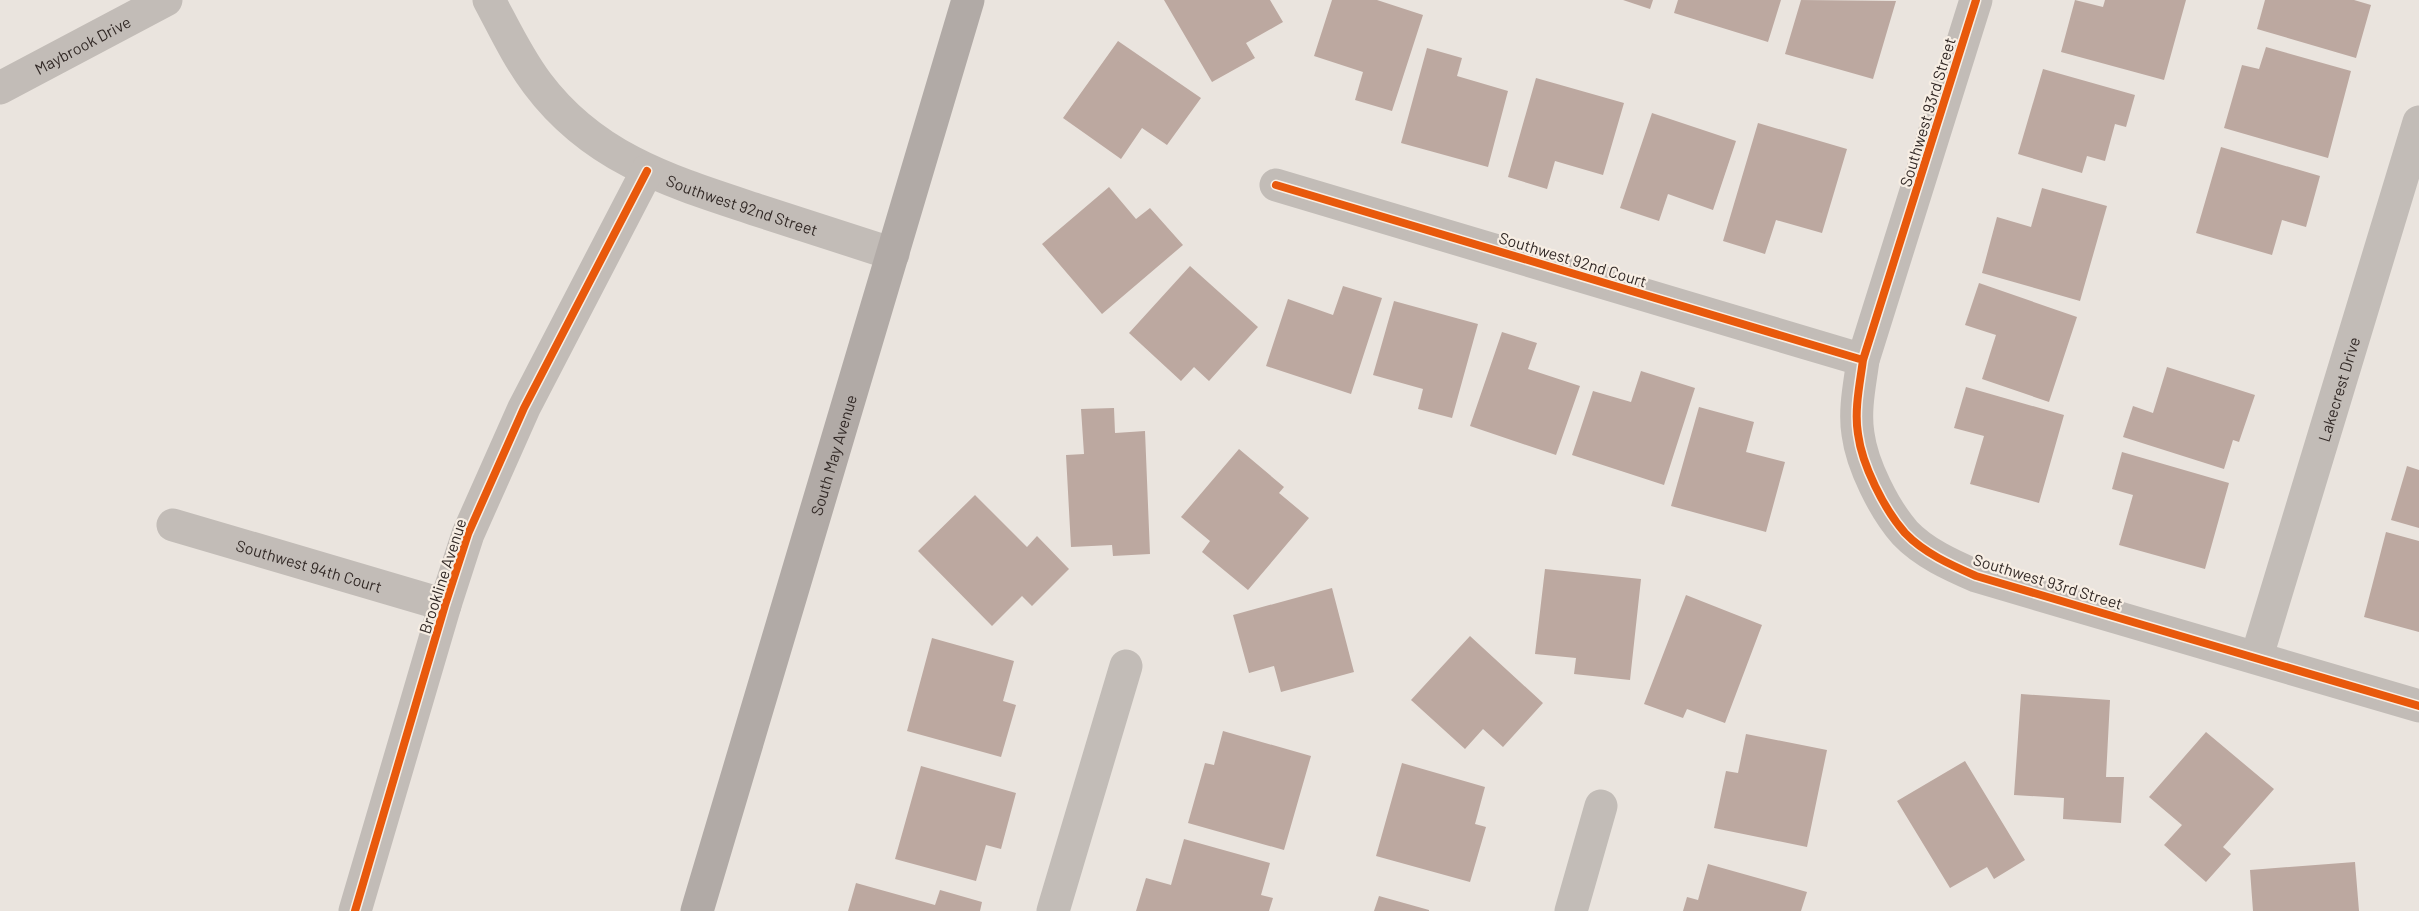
<svg xmlns="http://www.w3.org/2000/svg" width="2419" height="911" font-family="Barlow,sans-serif">
<rect width="100%" height="100%" fill="#eae4de"/>
<path fill="#bca8a0" d="M1164,0H1270L1283,22L1246,43L1255,58L1212,82Z
M1332,0H1377L1423,15L1392,111L1355,100L1363,72L1314,56Z
M1623,0H1653L1650,9Z
M1678,0H1781L1768,42L1674,13Z
M1801,0L1896,1L1873,79L1785,54Z
M2075,0L2103,7L2105,0H2186L2164,80L2061,52Z
M2265,0H2354L2371,5L2356,58L2257,29Z
M1118,41L1201,98L1167,145L1142,128L1121,159L1063,118Z
M2266,47L2351,71L2328,158L2224,128L2242,65L2259,69Z
M1427,48L1462,58L1457,76L1508,91L1488,167L1401,143Z
M2043,69L2135,95L2126,127L2115,124L2105,161L2087,156L2082,173L2018,154Z
M1536,78L1624,103L1603,175L1555,161L1547,189L1508,177Z
M1652,113L1736,141L1713,210L1668,194L1659,221L1620,208Z
M1758,123L1847,149L1822,233L1776,220L1765,254L1723,241Z
M2221,147L2320,176L2306,227L2282,220L2272,255L2196,233Z
M1109,187L1136,219L1150,208L1183,245L1102,314L1042,244Z
M2042,188L2107,206L2080,301L1982,273L1997,217L2031,227Z
M1190,266L1258,327L1209,381L1194,367L1181,381L1129,333Z
M1979,283L2077,317L2049,402L1982,379L1996,335L1965,325Z
M1343,286L1382,298L1351,394L1266,366L1288,299L1333,315Z
M1394,301L1478,324L1452,418L1418,409L1423,389L1373,375Z
M1502,332L1537,343L1528,369L1580,386L1556,455L1470,426Z
M2167,367L2255,395L2239,442L2233,440L2224,469L2123,437L2133,406L2153,413Z
M1641,371L1695,388L1664,485L1572,455L1593,391L1631,402Z
M1966,387L2064,415L2039,503L1970,484L1984,436L1954,428Z
M1699,407L1754,422L1746,452L1785,462L1766,532L1671,506Z
M1114,408L1115,433L1145,431L1150,554L1113,556L1112,545L1071,547L1066,455L1084,454L1081,409Z
M1239,449L1284,487L1279,493L1309,518L1248,590L1202,552L1210,541L1181,517Z
M2122,452L2229,483L2205,569L2119,545L2133,495L2112,489Z
M2407,466L2419,470V528L2391,520Z
M975,495L1027,547L1037,536L1069,569L1032,606L1022,596L992,626L918,551Z
M2386,532L2419,541V632L2364,617Z
M1545,569L1641,579L1630,680L1574,674L1576,658L1535,654Z
M1332,588L1354,672L1281,692L1274,666L1249,673L1233,615Z
M1686,595L1762,625L1725,723L1687,709L1683,718L1644,704Z
M1470,636L1543,703L1503,747L1483,729L1465,749L1411,700Z
M932,638L1014,661L1003,701L1016,705L1001,757L907,731Z
M2021,694L2110,700L2106,777H2124L2121,823L2063,819L2064,798L2014,795Z
M1223,731L1311,756L1284,850L1188,823L1205,763L1214,765Z
M2206,732L2274,789L2223,847L2231,854L2206,882L2164,845L2182,825L2149,797Z
M1746,734L1827,750L1807,847L1714,828L1726,771L1738,773Z
M1965,761L2025,860L1994,879L1987,867L1950,888L1897,801Z
M1402,763L1485,787L1475,824L1486,827L1470,882L1376,856Z
M921,766L1016,793L1001,849L986,845L976,881L895,859Z
M1184,839L1270,863L1261,895L1273,898L1269,911H1136L1146,878L1171,885Z
M2355,862L2359,911H2253L2250,870Z
M1708,864L1807,892L1801,911H1683L1687,897L1698,900Z
M856,883L935,905L940,890L982,902L980,911H848Z
M1379,896L1429,910V911H1374Z"/>
<g fill="none" stroke-linecap="round" stroke-linejoin="round">
<g stroke="#c2bcb7" stroke-width="33">
<path id="s1" d="M489,0C504,28 518,58 537,83C593,158 669,181 754,209C800,224 846,239 893,254"/>
<path d="M1976,0L1863,360C1860,383 1854,410 1858,434C1862,465 1884,509 1905,533C1924,553 1951,565 1976,576L2419,706"/>
<path id="s2" d="M0,88L166,0"/>
<path d="M1276,185L1863,360"/>
<path id="s3" d="M173,525L445,605"/>
<path id="s4" d="M2257,656L2419,122"/>
<path d="M355,911L445,605L468,534L524,408L647,171"/>
<path d="M1053,911L1126,666"/>
<path d="M1571,911L1601,806"/>
</g>
<path stroke="#b1aaa6" stroke-width="33" id="s5" d="M697,911L968,0"/>
<g stroke="#f7eee4" stroke-width="11">
<path id="cycleway" d="M1976,0L1863,360C1860,383 1854,410 1858,434C1862,465 1884,509 1905,533C1924,553 1951,565 1976,576L2419,706
M1276,185L1863,360
M355,911L445,605L468,534L524,408L647,171"/>
</g>
<use href="#cycleway" stroke="#e8590c" stroke-width="8"/>
</g>
<g text-anchor="middle" dominant-baseline="central" stroke-width="4.5" stroke-linejoin="round" paint-order="stroke">
<g font-size="16" fill="#322926" stroke="#f7eee4">
<text stroke="none"><textPath href="#s2" startOffset="93">Maybrook Drive</textPath></text>
<text transform="translate(1927 112) rotate(-73)">Southwest 93rd Street</text>
<text stroke="none"><textPath href="#s1" startOffset="339">Southwest 92nd Street</textPath></text>
<text transform="translate(1573 259) rotate(17)">Southwest 92nd Court</text>
<text stroke="none"><textPath href="#s4" startOffset="279">Lakecrest Drive</textPath></text>
<text stroke="none"><textPath href="#s5" startOffset="476">South May Avenue</textPath></text>
<text stroke="none"><textPath href="#s3" startOffset="142">Southwest 94th Court</textPath></text>
<text transform="translate(442 576) rotate(-72)">Brookline Avenue</text>
<text transform="translate(2048 581) rotate(17)">Southwest 93rd Street</text>
</g>
</g>
</svg>
